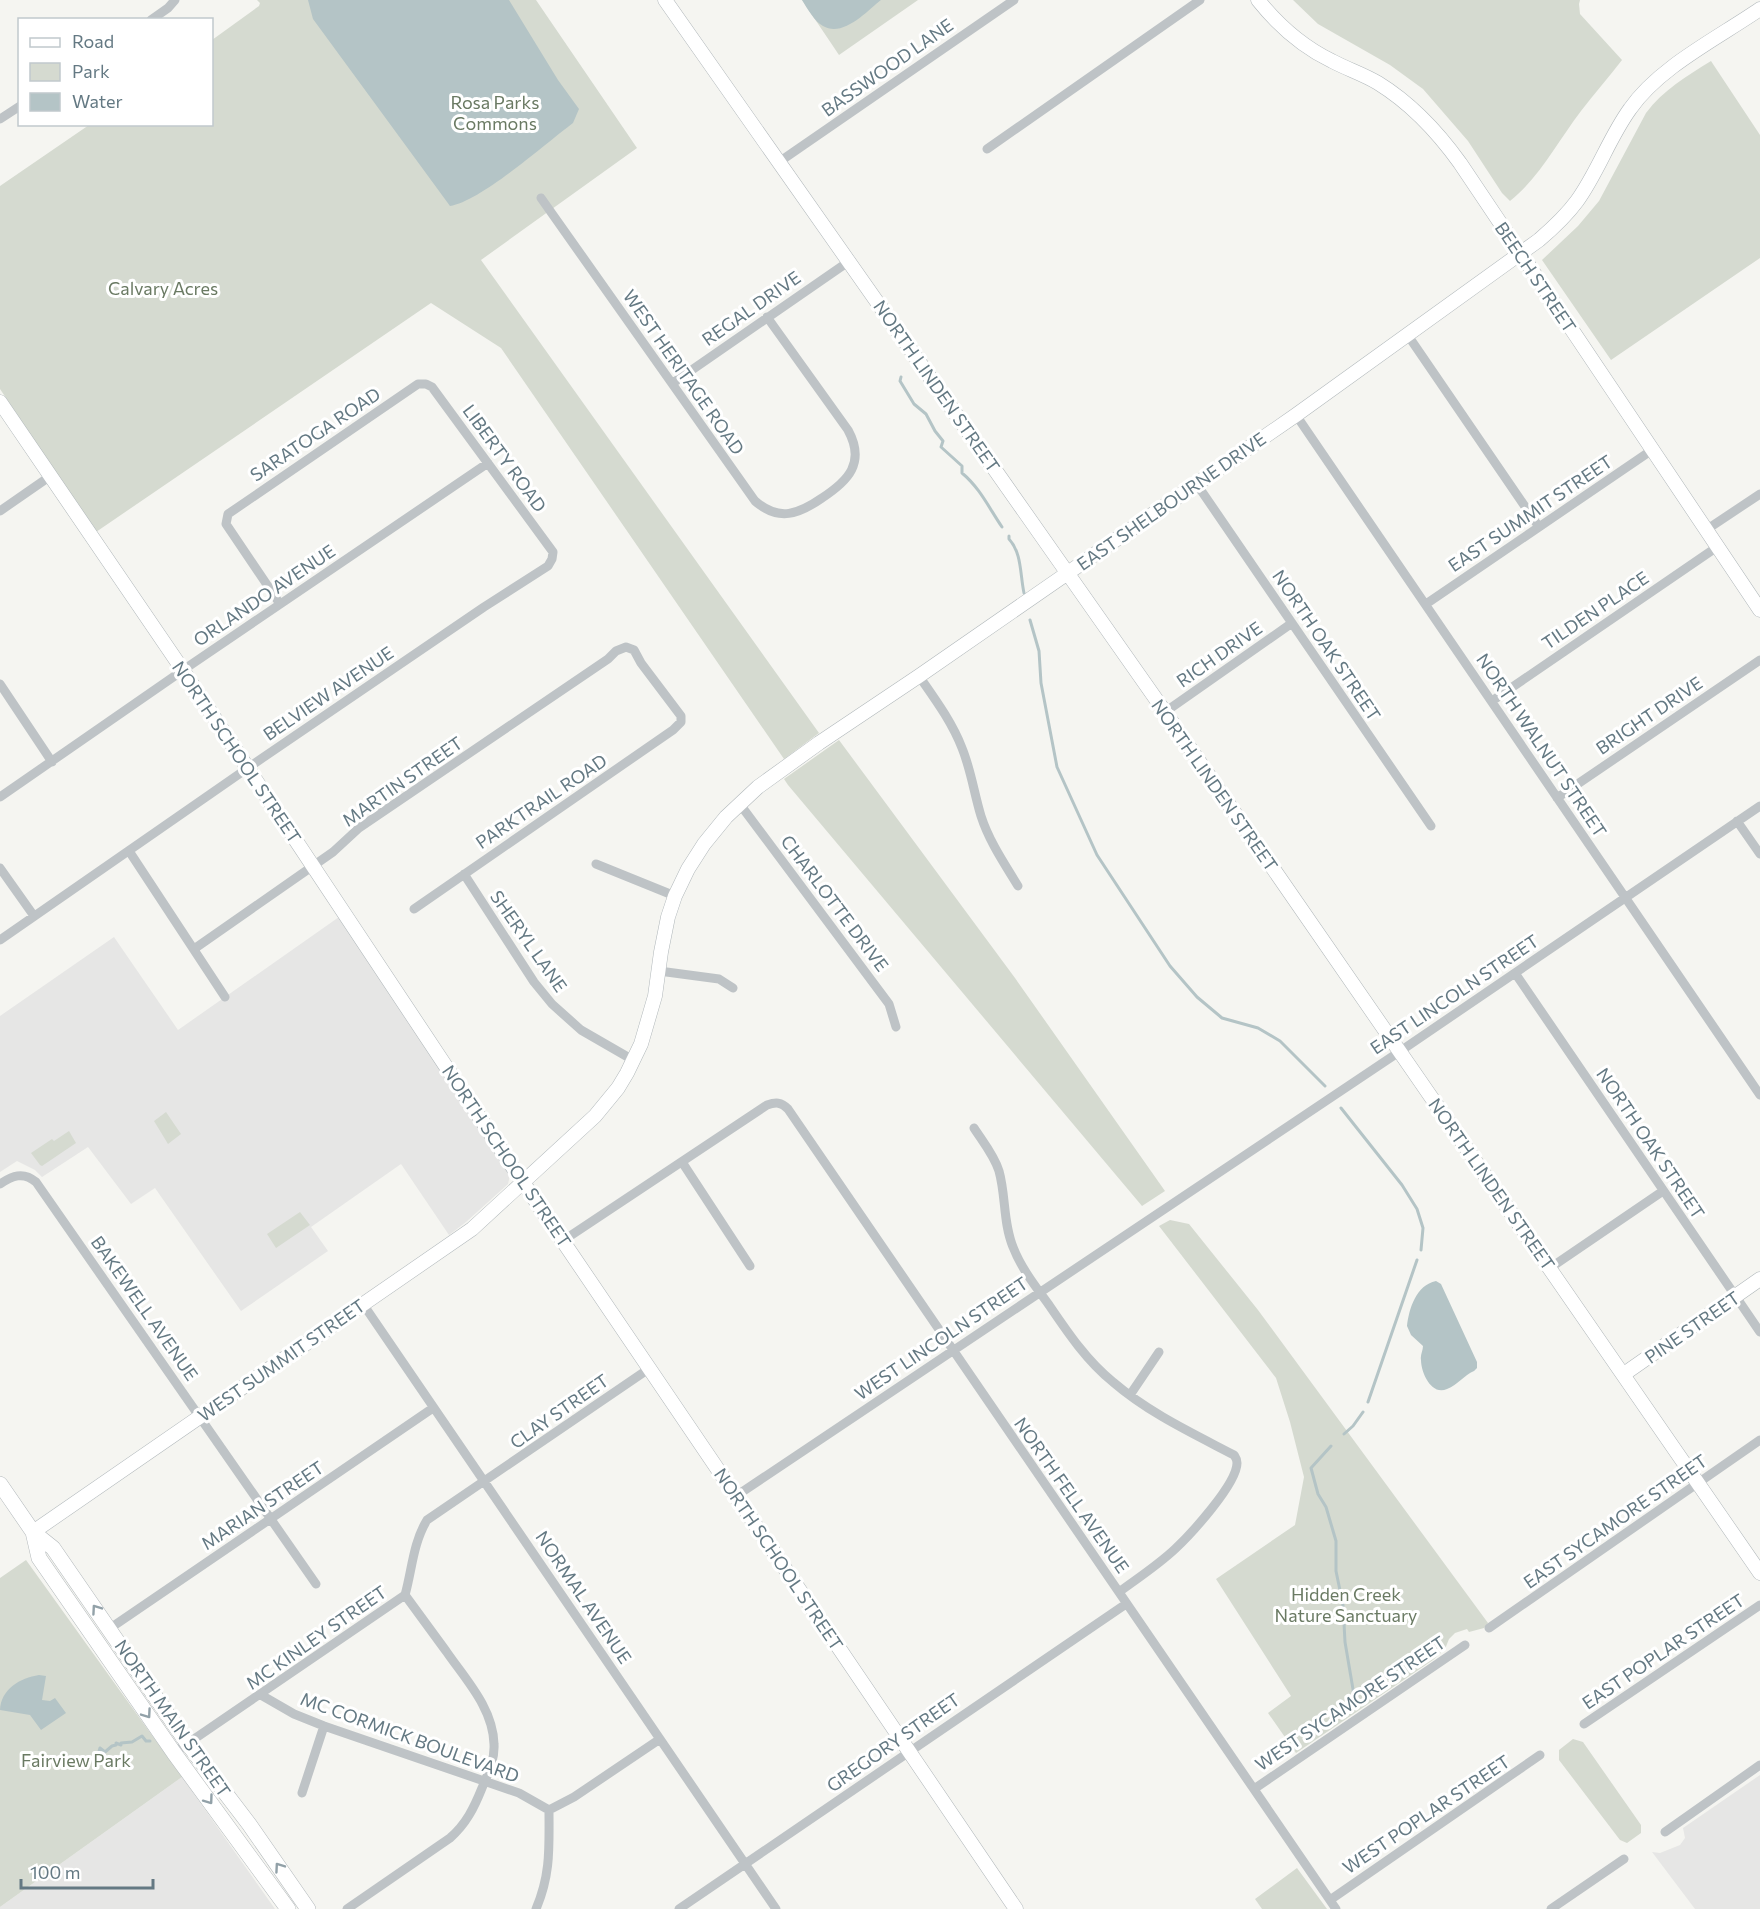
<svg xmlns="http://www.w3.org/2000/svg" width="1760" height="1909" font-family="Commissioner,sans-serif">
<rect width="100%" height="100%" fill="#f5f5f1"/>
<path fill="#e6e6e5" d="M339,917L510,1175L508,1184L466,1222L449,1235L401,1164L311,1227L328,1251L241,1311L155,1188L131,1204L88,1147L42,1177L35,1170L17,1161L0,1172V1016L114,937L178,1030Z
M1760,1775V1909H1695L1652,1852L1660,1853L1680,1845L1685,1838L1683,1828Z
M182,1777L275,1909H0V1907Z"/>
<path fill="#d5dad0" d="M257,0H536L637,148L481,260L819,733L784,759L501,348L431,303L96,532L0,389V186L89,125L212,124V40L259,6L260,3Z
M802,0H918L839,55Z
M1293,0H1580L1579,4L1580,14L1622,60C1609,77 1594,94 1581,111C1558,141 1540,177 1510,201L1502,193L1468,141L1423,89L1390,65L1318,24Z
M1711,61L1760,135V258L1611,360L1542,260L1578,226L1599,201L1646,113C1663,90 1687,76 1711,61Z
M839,740L1015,978L1165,1191L1142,1206L788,785L784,779Z
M166,1112L181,1134L168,1144L154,1121Z
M69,1131L76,1143L42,1166L40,1165L31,1153L52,1139L54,1141Z
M300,1212L310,1225L276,1248L267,1234Z
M1170,1220L1189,1224L1258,1310L1488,1623L1484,1628L1469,1632L1467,1629L1455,1633L1449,1639L1445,1649L1433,1660L1296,1753L1268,1713L1291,1696L1216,1579L1295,1525L1304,1477L1290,1422L1276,1378L1159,1226Z
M26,1560L182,1777L0,1907V1578Z
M1573,1739L1583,1742L1641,1825V1833L1627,1843L1620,1840L1559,1760V1750Z
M1297,1868L1327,1909H1262L1255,1899Z"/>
<path fill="#b4c4c6" d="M308,0H509L558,80L579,109L573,123C545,144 481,201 450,206L313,19Z
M802,0H881C867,11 843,38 823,26C815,22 807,8 802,0Z
M1436,1281L1441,1284L1477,1362V1368L1474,1371C1464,1375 1458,1385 1447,1389C1431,1396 1421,1372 1421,1360C1420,1355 1423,1351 1423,1346L1411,1335L1407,1326C1409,1309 1416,1285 1436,1281Z
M39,1675L46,1676L42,1700L50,1701L55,1698L66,1713L41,1730L30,1715L0,1710C1,1689 20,1678 39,1675Z"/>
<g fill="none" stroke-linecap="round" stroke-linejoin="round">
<path stroke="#b4c4c6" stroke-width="3" d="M901,377L900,381L914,404L926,414L935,431L943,441L941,447L962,466V473C980,488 989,508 1002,527
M1009,536V539C1022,553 1020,575 1024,593
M1030,620L1039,651L1041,683L1057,767L1097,855L1170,966L1197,997L1222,1018L1258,1028L1280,1041L1325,1086
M1341,1108L1402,1185L1417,1209L1423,1228L1421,1250
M1368,1402L1417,1260
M1344,1434L1353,1426L1363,1412
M1331,1446L1311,1468L1318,1494L1326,1507L1336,1541V1571L1343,1605L1345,1642L1355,1701
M93,1757L98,1755L100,1748L105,1752L112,1746L116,1745V1743L121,1745V1743L132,1742L142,1736L146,1741H150"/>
<g stroke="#b0b7ba" stroke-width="15">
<path id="secondary" d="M665,0L1165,712L1760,1573
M1258,0C1278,25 1303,47 1332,61C1347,69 1363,74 1378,83C1412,104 1437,131 1460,163L1760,610
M0,402L178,663L516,1172L1016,1909
M1624,1374L1760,1279
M33,1532L472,1229L595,1116L618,1088L627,1073L641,1044L655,996L661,952L668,917L675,896L688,869L704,844L726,817L758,787L819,743L919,676L1296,415L1539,240C1553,228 1566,216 1577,201C1598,172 1609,138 1630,109C1659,67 1718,38 1760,9"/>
</g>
<g stroke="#b1b7ba" stroke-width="16">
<path id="primary" d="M0,1484L33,1532L53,1548L188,1744L249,1824L308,1909
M33,1532L39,1558L174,1753L288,1909"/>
</g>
<path stroke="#bec3c6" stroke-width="9" d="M151,20L168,8L175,0
M0,119L20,106
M987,149L1200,0
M779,162L1014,0
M541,198L755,501C779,522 799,514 822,498C848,481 866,463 848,430L767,317
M1407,334L1539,527
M673,383L848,262
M1296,415L1760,1095
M1196,483L1431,826
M0,511L49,477
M1706,530L1760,494
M1426,604L1652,450
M919,676C935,699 952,722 962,748C971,770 974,793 981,816C989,841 1004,863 1018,886
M0,684L52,762
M1492,701L1717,547
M1165,712L1292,623
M0,797L192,664L488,463
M1557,798L1760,660
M739,803L889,1004L896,1027
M1737,821L1760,854
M129,851L225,997
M596,864L675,896
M0,868L34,916
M464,874L534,982L552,1004L581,1030L633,1060
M0,940L258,761L484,607L548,566L552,559L553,552L432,387L426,384H418L228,514L226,524L280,604
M194,949L333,852L359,828L608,659L616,651L626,647L634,650L641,663L681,716V722L673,730L414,909
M659,971L719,979L733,988
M1515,973L1760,1332
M974,1128C983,1142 994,1155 999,1171C1006,1196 1003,1223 1013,1247C1021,1268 1036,1287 1049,1305C1068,1333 1087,1361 1113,1382C1149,1413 1192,1433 1234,1455C1236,1458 1237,1459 1237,1463C1237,1484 1190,1535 1175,1549C1158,1565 1138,1578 1119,1592
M682,1162L750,1266
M0,1184C12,1176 23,1171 36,1182L316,1584
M564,1240L767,1105C776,1102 781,1102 788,1109L1336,1909
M1550,1268L1663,1191
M363,1304L776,1909
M1130,1395L1159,1352
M736,1496L1399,1052L1760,806
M1489,1628L1760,1440
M109,1629L433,1408
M261,1695L294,1714L324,1726L519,1793L549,1810
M1584,1724L1760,1605
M181,1748L405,1595C412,1570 413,1543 427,1520L650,1368
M1254,1789L1465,1645
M302,1793L324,1726
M1665,1832L1760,1765
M1330,1900L1540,1755
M347,1909L450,1838C466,1824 474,1808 482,1788C488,1774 495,1760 494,1744C493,1708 466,1680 446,1651C432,1632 419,1614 405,1595
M536,1909C551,1874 549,1847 549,1810L574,1797L660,1739
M679,1909L1126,1604
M1551,1909L1624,1859"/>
<use href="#secondary" stroke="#fff" stroke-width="14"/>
<use href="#primary" stroke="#fff" stroke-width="15"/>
</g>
<defs><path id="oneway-chevron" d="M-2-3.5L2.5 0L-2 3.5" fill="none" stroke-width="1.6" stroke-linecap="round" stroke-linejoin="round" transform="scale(1.5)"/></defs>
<g stroke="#92a1a8">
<use href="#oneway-chevron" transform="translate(96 1609) rotate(-125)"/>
<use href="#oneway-chevron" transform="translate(147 1714) rotate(55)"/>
<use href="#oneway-chevron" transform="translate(209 1800) rotate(54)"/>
<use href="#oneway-chevron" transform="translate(279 1867) rotate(-125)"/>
</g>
<g text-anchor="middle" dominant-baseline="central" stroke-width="6" stroke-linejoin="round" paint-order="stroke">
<g font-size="18" fill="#647983" stroke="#fff">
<text transform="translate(887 67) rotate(-35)">BASSWOOD LANE</text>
<text transform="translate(1536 277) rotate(56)">BEECH STREET</text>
<text transform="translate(751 308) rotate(-35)">REGAL DRIVE</text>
<text transform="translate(684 372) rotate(55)">WEST HERITAGE ROAD</text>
<text transform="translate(937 386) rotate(55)">NORTH LINDEN STREET</text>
<text transform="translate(315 434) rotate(-34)">SARATOGA ROAD</text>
<text transform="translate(505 458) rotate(54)">LIBERTY ROAD</text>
<text transform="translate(1171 501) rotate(-35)">EAST SHELBOURNE DRIVE</text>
<text transform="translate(1530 513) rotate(-34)">EAST SUMMIT STREET</text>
<text transform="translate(264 595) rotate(-34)">ORLANDO AVENUE</text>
<text transform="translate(1595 610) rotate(-34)">TILDEN PLACE</text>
<text transform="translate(1327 645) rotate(56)">NORTH OAK STREET</text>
<text transform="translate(1219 654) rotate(-35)">RICH DRIVE</text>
<text transform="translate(328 693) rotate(-34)">BELVIEW AVENUE</text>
<text transform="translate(1649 715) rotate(-34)">BRIGHT DRIVE</text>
<text transform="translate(1542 745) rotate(56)">NORTH WALNUT STREET</text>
<text transform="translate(237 752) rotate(56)">NORTH SCHOOL STREET</text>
<text transform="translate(402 781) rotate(-35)">MARTIN STREET</text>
<text transform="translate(1215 785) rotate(55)">NORTH LINDEN STREET</text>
<text transform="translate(541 801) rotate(-34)">PARKTRAIL ROAD</text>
<text transform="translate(835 903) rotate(53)">CHARLOTTE DRIVE</text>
<text transform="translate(529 941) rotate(55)">SHERYL LANE</text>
<text transform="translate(1454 994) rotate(-34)">EAST LINCOLN STREET</text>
<text transform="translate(1651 1143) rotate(56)">NORTH OAK STREET</text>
<text transform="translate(507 1156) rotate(56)">NORTH SCHOOL STREET</text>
<text transform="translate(1492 1184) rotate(55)">NORTH LINDEN STREET</text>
<text transform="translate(145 1308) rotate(55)">BAKEWELL AVENUE</text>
<text transform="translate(1692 1327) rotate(-35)">PINE STREET</text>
<text transform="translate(941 1338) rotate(-34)">WEST LINCOLN STREET</text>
<text transform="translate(281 1360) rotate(-35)">WEST SUMMIT STREET</text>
<text transform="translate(559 1411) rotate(-35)">CLAY STREET</text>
<text transform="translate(1072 1495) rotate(55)">NORTH FELL AVENUE</text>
<text transform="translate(262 1505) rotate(-34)">MARIAN STREET</text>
<text transform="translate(1615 1521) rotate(-35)">EAST SYCAMORE STREET</text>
<text transform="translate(779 1559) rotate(56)">NORTH SCHOOL STREET</text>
<text transform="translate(584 1597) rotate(56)">NORMAL AVENUE</text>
<text transform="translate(316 1637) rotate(-35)">MC KINLEY STREET</text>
<text transform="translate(1663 1651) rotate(-34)">EAST POPLAR STREET</text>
<text transform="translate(1350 1703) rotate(-34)">WEST SYCAMORE STREET</text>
<text transform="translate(173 1718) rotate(55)">NORTH MAIN STREET</text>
<text transform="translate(410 1737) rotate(20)">MC CORMICK BOULEVARD</text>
<text transform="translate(893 1742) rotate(-35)">GREGORY STREET</text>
<text transform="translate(1426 1814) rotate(-34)">WEST POPLAR STREET</text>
</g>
<g font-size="18" fill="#6a7a63" stroke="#fff">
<text x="495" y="102">Rosa Parks<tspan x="495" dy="21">Commons</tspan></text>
<text x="163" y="288">Calvary Acres</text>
<text x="1346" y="1594">Hidden Creek<tspan x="1346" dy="21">Nature Sanctuary</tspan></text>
<text x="76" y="1760">Fairview Park</text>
</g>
</g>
<rect x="18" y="18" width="195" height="108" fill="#ffffff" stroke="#c1c9cd" stroke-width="1.5"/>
<rect x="30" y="38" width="30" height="9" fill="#ffffff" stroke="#c1c9cd" stroke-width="1.5"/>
<text x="72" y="48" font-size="18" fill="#647983">Road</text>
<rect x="30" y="63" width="30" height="18" fill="#d5dad0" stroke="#c1c9cd" stroke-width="1.5"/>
<text x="72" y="78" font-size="18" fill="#647983">Park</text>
<rect x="30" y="93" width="30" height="18" fill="#b4c4c6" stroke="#c1c9cd" stroke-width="1.5"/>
<text x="72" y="108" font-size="18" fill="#647983">Water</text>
<path d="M21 1879v9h132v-9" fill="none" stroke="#647983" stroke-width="3"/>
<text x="30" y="1879" font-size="18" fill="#647983" stroke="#ffffff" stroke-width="4.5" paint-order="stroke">100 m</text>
</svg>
